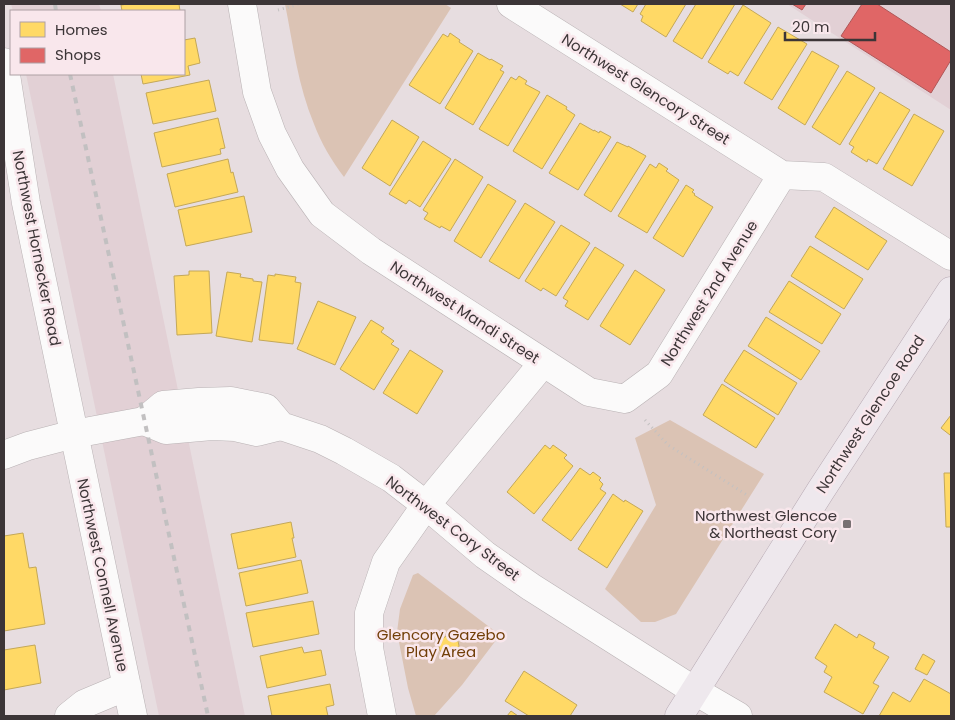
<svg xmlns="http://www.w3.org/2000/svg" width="955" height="720" font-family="Poppins,sans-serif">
<rect width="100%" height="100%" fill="#e7dde0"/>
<path fill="#e2d0d5" d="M11,4H99L101,11H13Z
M787,4H951V110Z
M26,74H113L245,716H159Z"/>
<path fill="#dbc3b4" d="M285,4H445L451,8L344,177C332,161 321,143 314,124C298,86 293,44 285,4Z
M670,420L764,474L676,614L655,622H641L605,589L656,505L635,438Z
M418,573L500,635L462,685L434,716H416L408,688L397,632L400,609L413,575Z"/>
<path fill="#ffd966" stroke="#c4a858" d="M128,4H179L180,11H122L121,5Z
M620,4H638L633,12Z
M646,4H686L666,37L641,21L643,16L640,14Z
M696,4H735L702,59L673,41Z
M743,5L771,23L738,76L730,71L728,74L708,62Z
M778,27L807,44L772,100L744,83Z
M450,33L460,40L459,42L473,51L440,104L409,85L443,34L448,37Z
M195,38L200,63L188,66L190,75L143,84L141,74H184V40Z
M812,51L839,66L805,125L778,108Z
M478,53L490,60L491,59L503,66L500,70L504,72L473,125L445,108Z
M847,71L875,88L840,145L812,127Z
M519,76L527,81L525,84L540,92L508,146L479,129L511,77L516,80Z
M209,80L216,111L153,124L146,93Z
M880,92L910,110L877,164L868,159L867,162L851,152L854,147L849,144Z
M547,95L567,107L566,109L575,115L542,169L513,151Z
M914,114L944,131L912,186L883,169Z
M218,118L225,148L220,149L221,154L162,167L154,133Z
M392,120L419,137L390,186L362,168Z
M580,123L594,131V130L599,133L600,131L611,137L578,190L549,173Z
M423,141L451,159L420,207L409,200L406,204L389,194Z
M617,142L628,147V146L646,156L611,212L584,195Z
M228,159L231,173L233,172L238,192L175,207L167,174Z
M455,159L483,177L450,231L441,226L440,228L424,219L428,213L423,210Z
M659,163L668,169L666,171L679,180L647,233L618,216L650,164L656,168Z
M488,184L516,201L481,258L454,241Z
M686,185L694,190L692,192L695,194L694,195L713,207L683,257L653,238Z
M244,196L252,232L186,246L178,210Z
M525,203L555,222L519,279L489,261Z
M834,207L887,241L868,270L815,237Z
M561,225L590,243L556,296L543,288L541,291L525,281Z
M810,246L863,279L844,309L791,276Z
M595,247L624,265L588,320L565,306L568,301L563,298Z
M635,270L665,290L630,345L600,326Z
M189,271H209L212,333L177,335L174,276L189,275Z
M227,272L241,274L240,277L253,279V281L262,282L252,342L216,336Z
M275,274L296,277L295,282L301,283L293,344L259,340L268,275L275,276Z
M789,281L841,314L822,344L769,312Z
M318,301L356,317L335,365L297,349Z
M766,317L820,351L801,380L748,346Z
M371,320L384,328L381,332L394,341L391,344L399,349L374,390L340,369Z
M410,350L443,371L417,414L383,393Z
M744,350L797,383L778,415L724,381Z
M722,384L775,418L756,448L703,415Z
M951,415V433L950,435L941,428Z
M545,445L550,449L553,445L567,455L564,458L573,466L534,514L507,492Z
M580,468L590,475L593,472L601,478L599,480L603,484L600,489L606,493L571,541L542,520Z
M944,473H951V527H946Z
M613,494L624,502L625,500L643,511L607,568L578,549Z
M291,522L294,538H292L296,557L238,569L231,534Z
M23,533L29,568L36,567L45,624L4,631V536Z
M301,560L308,593L246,606L239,573Z
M313,601L319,634L253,647L246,613Z
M835,624L857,638L859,634L875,643L873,648L889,657L873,683L879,686L863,714L824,692L832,677L824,672L827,666L815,658Z
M439 646a10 10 0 1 1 20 0a10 10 0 1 1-20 0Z
M35,645L41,683L4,690V650Z
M302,647L304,653L321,650L326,675L267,688L260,656Z
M923,654L935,661L927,675L915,669Z
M524,671L577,705L570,716H529L505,701Z
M924,679L951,694V716H879L893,692L910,702Z
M330,684L334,705L326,707L328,716H272L268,696Z
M511,711L518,716H507Z"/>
<path fill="#e06666" stroke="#af5758" d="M792,4H806L802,10Z
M862,4H877L951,52V60L931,93L841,36Z"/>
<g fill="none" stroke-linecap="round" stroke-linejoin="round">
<g stroke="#b9b2b4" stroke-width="29">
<path id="minor" d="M242,4L257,92L272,134L290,169L322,214L371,251L589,392L625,399L659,374L782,175
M511,4L782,175L824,177L951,256
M4,62L26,203L133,716
M144,421L166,430L212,426L235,427L257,432L281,426
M4,455L28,446L74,434L144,421L163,405L199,402L231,401L266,408L281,426L320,439L344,451L391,478L426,505L485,555L531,587L695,691L738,716
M69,716L84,704L127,686
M382,716L369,648V613L386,562L426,505L543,363"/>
</g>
<g stroke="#b7a9b3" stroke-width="29">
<path id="major" d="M679,716L821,490L951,291"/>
</g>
<path stroke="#c3c1c1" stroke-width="3" stroke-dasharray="1 4" stroke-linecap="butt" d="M278,10L296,5L298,4
M645,420L668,445L747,495"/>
<use href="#minor" stroke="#fbfafa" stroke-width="28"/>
<use href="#major" stroke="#eee8ed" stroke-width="28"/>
<path stroke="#c2c0c1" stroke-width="4" stroke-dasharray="6 6" stroke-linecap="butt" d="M55,4L56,11
M70,74L208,716"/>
</g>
<rect fill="#787072" stroke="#f9e7ec" stroke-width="2" x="842" y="519" width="10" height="10" rx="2.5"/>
<g text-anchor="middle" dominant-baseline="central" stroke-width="5" stroke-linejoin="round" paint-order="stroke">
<g font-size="15" fill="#3c3537" stroke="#f9e7ec">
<text transform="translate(646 89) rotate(32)">Northwest Glencory Street</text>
<text transform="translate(37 248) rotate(79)">Northwest Hornecker Road</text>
<text transform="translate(709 293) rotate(-58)">Northwest 2nd Avenue</text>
<text transform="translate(465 312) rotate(33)">Northwest Mandi Street</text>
<text transform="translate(870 414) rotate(-57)">Northwest Glencoe Road</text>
<text transform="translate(453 528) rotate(37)">Northwest Cory Street</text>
<text transform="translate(103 575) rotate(78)">Northwest Connell Avenue</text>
</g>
<g font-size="15" fill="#3c3537" stroke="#f9e7ec" text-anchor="end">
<text x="837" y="515">Northwest Glencoe<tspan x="837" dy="17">&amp; Northeast Cory</tspan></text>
</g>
<g font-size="15" fill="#713e07" stroke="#f9e7ec">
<text x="441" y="634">Glencory Gazebo<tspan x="441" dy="17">Play Area</tspan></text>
</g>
</g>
<rect width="955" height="720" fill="none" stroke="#3c3537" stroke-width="10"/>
<rect x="10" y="10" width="175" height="65" fill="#f9e7ec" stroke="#ada0a4"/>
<rect x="20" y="22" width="25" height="15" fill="#ffd966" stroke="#ada0a4"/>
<text x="55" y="35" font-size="15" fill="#3c3537">Homes</text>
<rect x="20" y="48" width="25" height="15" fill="#e06666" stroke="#ada0a4"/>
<text x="55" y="60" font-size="15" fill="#3c3537">Shops</text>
<path d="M785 32v8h90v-8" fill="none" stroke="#3c3537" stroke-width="2.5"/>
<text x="792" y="32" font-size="15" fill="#3c3537" stroke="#f9e7ec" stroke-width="4" paint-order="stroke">20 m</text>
</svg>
